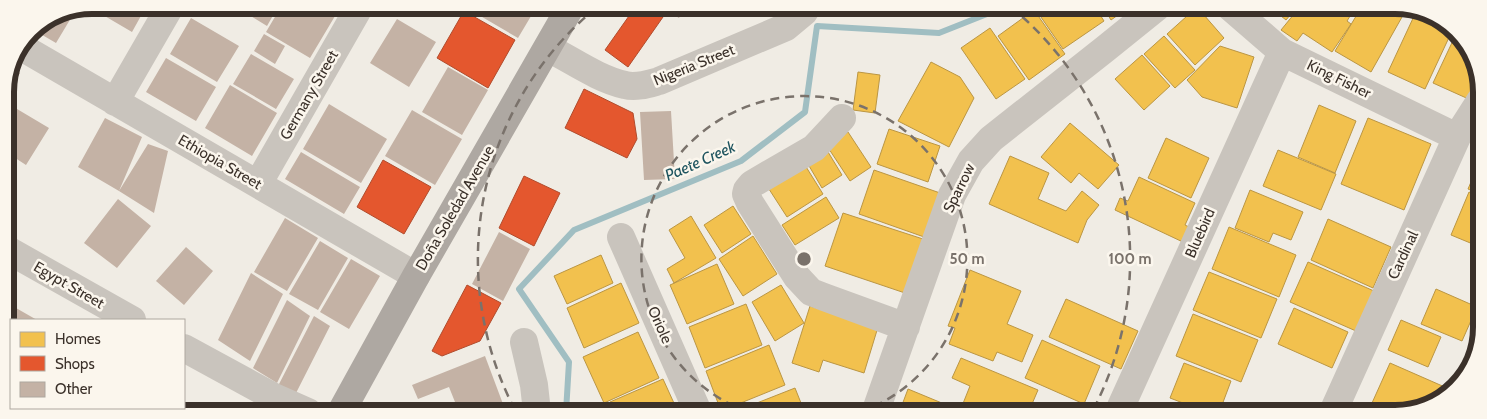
<svg xmlns="http://www.w3.org/2000/svg" width="1487" height="419" font-family="Cabin,sans-serif">
<rect width="100%" height="100%" fill="#f0ece4"/>
<path fill="#f2c14e" stroke="#bb9643" d="M1034,7H1095L1104,21L1063,49Z
M1103,7H1129L1111,20Z
M1197,7L1224,38L1195,65L1167,34Z
M1271,8H1296L1286,20Z
M1299,8H1355L1347,21L1351,24L1332,52L1303,33L1297,41L1281,30Z
M1361,8H1386L1402,17L1371,72L1335,51Z
M1034,10L1065,54L1029,80L998,36Z
M1415,14L1452,31L1425,89L1388,72Z
M990,28L1025,79L996,99L961,48Z
M1457,32L1480,75V86L1473,101L1433,83Z
M1164,36L1195,70L1175,88L1144,54Z
M1220,46L1254,57L1237,108L1202,97L1187,80Z
M1142,55L1170,86L1144,110L1115,79Z
M931,62L960,77L974,98L949,147L898,121Z
M858,72L880,75L875,113L853,110Z
M1319,105L1356,121L1335,173L1298,157Z
M1368,118L1431,144L1404,210L1341,184Z
M1070,123L1119,165L1098,189L1079,173L1071,183L1041,157Z
M889,129L940,146L928,182L877,164Z
M848,132L871,167L850,181L827,146Z
M1166,138L1209,158L1191,198L1148,178Z
M825,147L842,175L822,188L805,159Z
M1278,150L1336,174L1321,210L1263,186Z
M1010,156L1049,173L1038,199L1066,211L1082,191L1099,205L1087,220L1078,243L989,204Z
M1480,161V194L1468,189Z
M803,162L823,194L787,217L767,186Z
M874,170L943,194L927,238L859,214Z
M1139,177L1195,203L1185,225L1191,228L1185,243L1115,210L1120,198L1128,201Z
M1250,190L1303,212L1291,240L1273,233L1269,242L1235,228Z
M1469,192L1480,197V247L1451,235Z
M826,197L839,218L795,245L782,225Z
M733,206L751,234L722,253L704,225Z
M843,213L923,239L905,293L825,266Z
M691,216L716,258L674,283L667,269L685,258L669,230Z
M1328,219L1391,247L1373,288L1311,260Z
M1229,227L1296,255L1279,297L1212,269Z
M753,236L777,274L743,296L719,259Z
M601,255L613,283L567,304L554,276Z
M1308,262L1374,291L1356,331L1290,302Z
M717,264L734,304L687,324L670,285Z
M970,270L1021,291L1007,324L1033,335L1022,362L997,352L993,361L949,344L955,328L948,326Z
M1209,272L1277,299L1261,338L1193,310Z
M621,283L639,323L584,348L567,308Z
M781,285L804,323L775,341L752,302Z
M1436,289L1477,307L1462,341L1421,324Z
M1066,299L1138,331L1121,369L1049,337Z
M746,304L762,345L705,368L689,327Z
M810,306L878,327L864,373L823,360L819,372L792,363Z
M1294,308L1348,332L1332,368L1278,344Z
M1193,314L1258,340L1241,382L1176,356Z
M1401,320L1441,337L1428,367L1388,350Z
M638,332L659,378L604,403L583,357Z
M1042,340L1100,366L1084,404L1025,378Z
M769,345L785,385L721,411L706,371Z
M961,358L1038,390L1029,411L1016,406L1014,413H980L962,406L970,386L952,378Z
M1184,363L1231,381L1219,413H1209L1170,398Z
M1390,363L1447,388L1443,398L1400,414L1372,403Z
M663,379L678,412H615L610,402Z
M795,388L805,413L734,412Z
M908,389L966,413H899Z
M1376,405L1396,414H1372Z"/>
<path fill="#e4572e" stroke="#b14c2d" d="M636,6H648L663,17L628,67L605,50Z
M464,11L515,40L488,88L437,58Z
M584,89L633,113L637,139L627,158L565,128Z
M383,160L431,187L404,234L357,207Z
M524,176L560,193L534,246L499,228Z
M467,285L501,303L480,341L442,356L432,351Z"/>
<g fill="none" stroke-linecap="round" stroke-linejoin="round">
<path stroke="#a0bec2" stroke-width="6" d="M566,412L569,362L519,289L574,230L741,161L805,112L817,26L939,33L992,12L1000,7"/>
</g>
<path fill="#c4b2a5" d="M93,5H147L132,32L91,8Z
M233,5H279L267,26Z
M282,5L341,6L310,58L266,32Z
M466,6H537L518,38L465,7Z
M659,6H686L679,18Z
M77,8L56,43L32,29L59,12Z
M191,18L239,46L217,82L170,54Z
M397,19L436,42L409,87L370,63Z
M264,34L285,46L275,64L254,51Z
M251,54L294,79L276,109L233,84Z
M166,58L216,87L196,121L146,92Z
M448,67L488,90L462,135L422,112Z
M13,69L20,73L5,99V87Z
M230,85L277,113L252,156L205,128Z
M329,104L387,139L361,183L303,149Z
M12,106L49,128L26,165L6,152L5,116Z
M412,110L462,139L435,185L385,156Z
M671,111L675,179L644,180L640,112Z
M105,118L142,137L119,191L78,167Z
M148,144L168,151L154,213L119,191Z
M301,152L360,187L344,214L285,179Z
M118,199L151,226L117,268L84,243Z
M285,218L318,238L287,291L254,272Z
M499,232L530,249L503,301L472,284Z
M320,241L348,258L318,310L289,294Z
M186,247L213,271L184,305L156,281Z
M351,259L380,276L349,329L320,312Z
M251,273L283,294L250,361L218,340Z
M287,300L310,316L277,383L253,368Z
M9,304L37,320H11V353L7,344V308Z
M314,316L330,326L294,397L278,386Z
M485,356L506,412H459L449,387L418,399L412,385Z
M184,401L199,411H166L168,408H184Z"/>
<g fill="none" stroke-linecap="round" stroke-linejoin="round">
<path stroke="#c9c4bd" stroke-width="28" d="M1230,7L1282,52L1457,137
M23,48L416,276
M548,48C572,60 598,79 625,85C636,88 648,84 659,81L786,27L804,12L807,7
M115,102L171,5
M842,118L814,148L752,184L747,190L746,194L750,203L797,277L811,292L824,297L906,327
M258,184L360,6
M621,237L698,412
M6,249L132,320
M524,342L534,385L537,412
M184,348L274,397L308,412
M88,411L90,408
M875,413L952,195L971,161L991,139L1105,49L1157,7
M1118,413L1282,52
M1332,414L1457,137L1480,101"/>
<path stroke="#aea8a2" stroke-width="28" d="M341,412L416,276L571,6"/>
</g>
<g fill="none" stroke="#7a726b" stroke-width="2.5" stroke-dasharray="9 6">
<path d="M748 412A163 163 0 1 1 858 413"/>
<path d="M515 410A326 326 0 0 1 597 7M1011 7A326 326 0 0 1 1092 412"/>
</g>
<g text-anchor="middle" dominant-baseline="central" stroke-width="5" stroke-linejoin="round" paint-order="stroke">
<g font-size="15" fill="#3b312a" stroke="#fbf6ed">
<text transform="translate(694 65) rotate(-22)">Nigeria Street</text>
<text transform="translate(1339 79) rotate(26)">King Fisher</text>
<text transform="translate(309 95) rotate(-60)">Germany Street</text>
<text transform="translate(220 162) rotate(30)">Ethiopia Street</text>
<text transform="translate(959 188) rotate(-64)">Sparrow</text>
<text transform="translate(455 208) rotate(-60)">Doña Soledad Avenue</text>
<text transform="translate(1200 233) rotate(-66)">Bluebird</text>
<text transform="translate(1403 255) rotate(-65)">Cardinal</text>
<text transform="translate(69 285) rotate(30)">Egypt Street</text>
<text transform="translate(660 325) rotate(66)">Oriole</text>
</g>
<g font-size="16" font-style="italic" fill="#1e545f" stroke="#fbf6ed">
<text transform="translate(700 161) rotate(-24)">Paete Creek</text>
</g>
</g>
<path d="M0 0H1487V419H0ZM92 14H1395A78 78 0 0 1 1473 92V327A78 78 0 0 1 1395 405H92A78 78 0 0 1 14 327V92A78 78 0 0 1 92 14Z" fill="#fbf6ed" fill-rule="evenodd"/>
<path fill="none" stroke="#3b312a" stroke-width="6" d="M92 14H1395A78 78 0 0 1 1473 92V327A78 78 0 0 1 1395 405H92A78 78 0 0 1 14 327V92A78 78 0 0 1 92 14Z"/>
<circle cx="804" cy="259" r="8" fill="#7a726b" stroke="#fbf6ed" stroke-width="2.5"/>
<g font-size="15" text-anchor="middle" font-weight="bold" fill="#7a726b" stroke="#fbf6ed" stroke-width="5" stroke-linejoin="round" paint-order="stroke">
<text x="967" y="264">50 m</text>
<text x="1130" y="264">100 m</text>
</g>
<rect x="10" y="319" width="175" height="90" fill="#fbf6ed" stroke="#aea79f"/>
<rect x="20" y="332" width="25" height="15" fill="#f2c14e" stroke="#aea79f"/>
<text x="55" y="344" font-size="15" fill="#3b312a">Homes</text>
<rect x="20" y="356" width="25" height="15" fill="#e4572e" stroke="#aea79f"/>
<text x="55" y="369" font-size="15" fill="#3b312a">Shops</text>
<rect x="20" y="382" width="25" height="15" fill="#c4b2a5" stroke="#aea79f"/>
<text x="55" y="394" font-size="15" fill="#3b312a">Other</text>
</svg>
